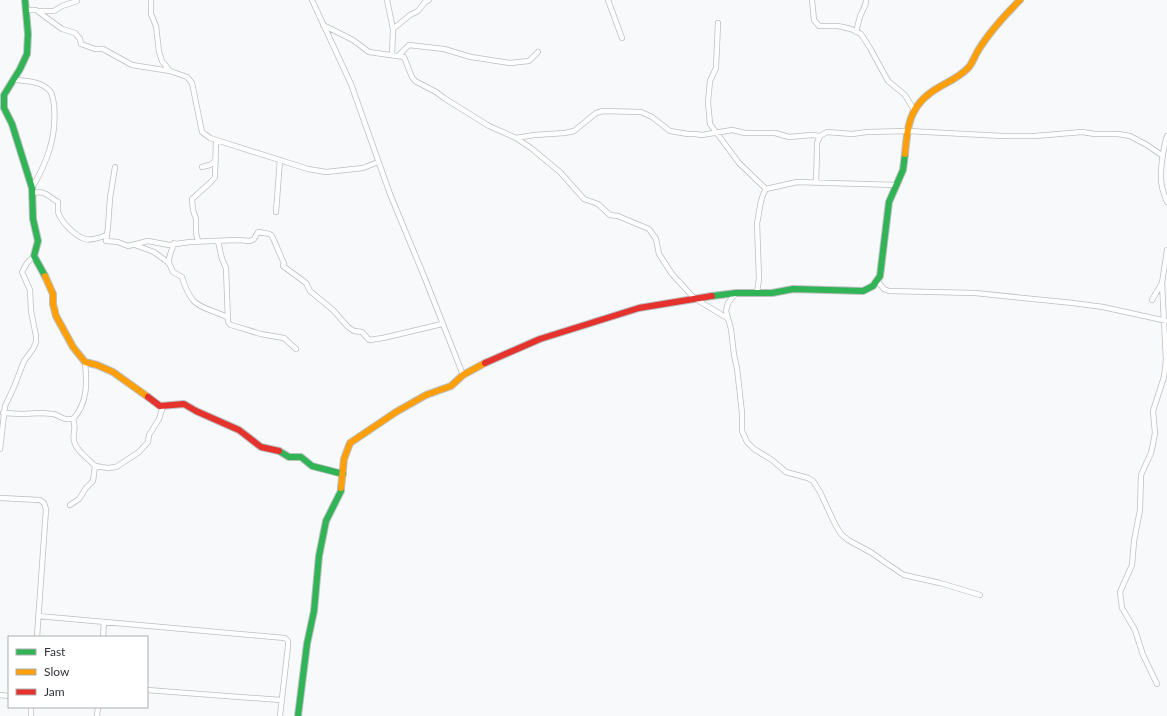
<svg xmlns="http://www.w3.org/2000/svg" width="1167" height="716" font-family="Lato,sans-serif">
<rect width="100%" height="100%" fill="#f7f9fb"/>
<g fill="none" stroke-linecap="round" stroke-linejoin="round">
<g stroke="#bcbfc2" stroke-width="6">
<path id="street" d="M151,0V14L156,26L159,52L162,61L170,71
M312,0L351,84L390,194L426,281L463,375
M387,0L393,29
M608,0L622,38
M812,0L814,20L819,26H838L851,29L861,34L870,48L888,81L905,95L914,110
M27,10H36L62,29L75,33L80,39L81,44L95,49H103L132,65L170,71L187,77L192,83L202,132L210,138L308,169L326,172L363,168L378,162
M39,11H54L62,6L77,1
M718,23L716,68L710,81L708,102L710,124L739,163L766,189
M323,25L353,40L369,52L404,57L412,77L415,81L436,92L444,98L489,126L516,138L531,148L560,172L584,199L598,204L610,215L618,216L649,229L656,239L659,254L672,274L694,298L727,318
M856,32C858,26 859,17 862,12C864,7 866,6 866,0
M392,55L393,29L410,15L418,11L425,2L429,0
M399,55L409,45L444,49L471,57L510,63L529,61L538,52
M15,80C26,81 41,81 50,91C53,95 53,100 54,105C57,137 47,162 32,188
M1167,136C1163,149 1159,174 1162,187C1163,192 1165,197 1167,202
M516,138L534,135L565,133L574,131L596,113L603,111L641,112L652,117L670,131L688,134H695L702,135L732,130L745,133H775L789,137L812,135L820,136
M115,167L110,198L108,227L106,241L118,242L128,246L148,241L169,245L190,242L236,240L250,241L254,239L258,232C262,233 268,233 271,235C273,236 281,258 284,263L283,266L306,283L310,291L333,310L348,327L354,331L362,332L369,340L383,338L442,324
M202,167L210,165L216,160
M816,183L817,151V143L820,136L827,132L852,134L867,132L908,131L1003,136H1035L1082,132L1095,134H1118L1130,136L1147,145L1163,156
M33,193C46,190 47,196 58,202C58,205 58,209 58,212C61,222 75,236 85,239C92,241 101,237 107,235
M276,212L280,160
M198,241L196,233V219L193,210L192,199L211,182L215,177L216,140
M218,241L222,259L226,268L228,322L231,325L261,334L284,338L296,349
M135,245L154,252L169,263L173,272L182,277C192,310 201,305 227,317
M168,263L170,255L174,243
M878,282L884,289L889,291L975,293L1073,303L1103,307L1167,321
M757,292L759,279L757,223C760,212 759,199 766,189L797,182L896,185
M736,293L728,303L726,311L731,329L734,355L737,368L742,413V431L747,442L754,449L772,460L786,472L808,478L813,481L820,492L835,524L841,534L848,540L872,553L886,563L904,575L940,583L980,595
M1152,300L1162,283L1167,250
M3,413L22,414L41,413L54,414L65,419H73C88,403 87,382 85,362
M0,449L5,406L14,387L24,361L33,349L36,342V336L31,311L30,290L22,272L27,263L34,256
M95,466L108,468L116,467L139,452L148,442L149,435L159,419L163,406
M0,498L40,500L44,503L46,509L37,637
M70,505L79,499L86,488L93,481L95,466C88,458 76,451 74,441C72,433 77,429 73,419
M38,616L285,638L288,641V646L280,716
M103,637L104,622
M1157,684L1143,655L1135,630L1122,608L1120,592L1132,565L1134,541L1140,510L1141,475L1151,453L1153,444L1155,433L1153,411L1164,377L1166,360L1162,283
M147,690L281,700
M0,695L9,696
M31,716V707
M97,716L98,707"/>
</g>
<g stroke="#bcbfc2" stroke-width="8">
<path id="fast" d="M25,0L28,34L27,54L20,69L4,95V108L12,124L32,188L33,219L38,241L34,256L45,276
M712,296L736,293H772L793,289L863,291L873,286L880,276L889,202L903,170L905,154
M279,451L289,457H301L312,466L343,474
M298,716L307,644L314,611L319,556L326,521L341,491V488"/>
</g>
<g stroke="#bcbfc2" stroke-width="8">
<path id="slow" d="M905,154C908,122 910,103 941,86C950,81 961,76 969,67C973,62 975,55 979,49C989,33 1007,13 1020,0
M45,276L53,294V304L56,316L73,347L85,362L97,365L113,372L148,397
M341,488L344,459L350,443L396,412L426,395L451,386L463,375L485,363"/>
</g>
<g stroke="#bcbfc2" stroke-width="8">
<path id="jam" d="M485,363L540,339L639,308L712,296
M148,397L160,406L184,404L196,411L239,430L261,447L279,451"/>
</g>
<use href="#street" stroke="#fefefe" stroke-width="4.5"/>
<use href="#fast" stroke="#30b455" stroke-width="6"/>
<use href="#slow" stroke="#ff9f0a" stroke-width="6"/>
<use href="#jam" stroke="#e5322d" stroke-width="6"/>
</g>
<rect x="8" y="636" width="140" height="72" fill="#ffffff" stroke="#acadaf"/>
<rect x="16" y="649" width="20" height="6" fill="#30b455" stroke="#acadaf"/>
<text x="44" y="656" font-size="12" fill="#303338">Fast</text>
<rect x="16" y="669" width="20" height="6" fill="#ff9f0a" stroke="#acadaf"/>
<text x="44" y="676" font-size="12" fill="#303338">Slow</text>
<rect x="16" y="689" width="20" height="6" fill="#e5322d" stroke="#acadaf"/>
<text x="44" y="696" font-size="12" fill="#303338">Jam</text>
</svg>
